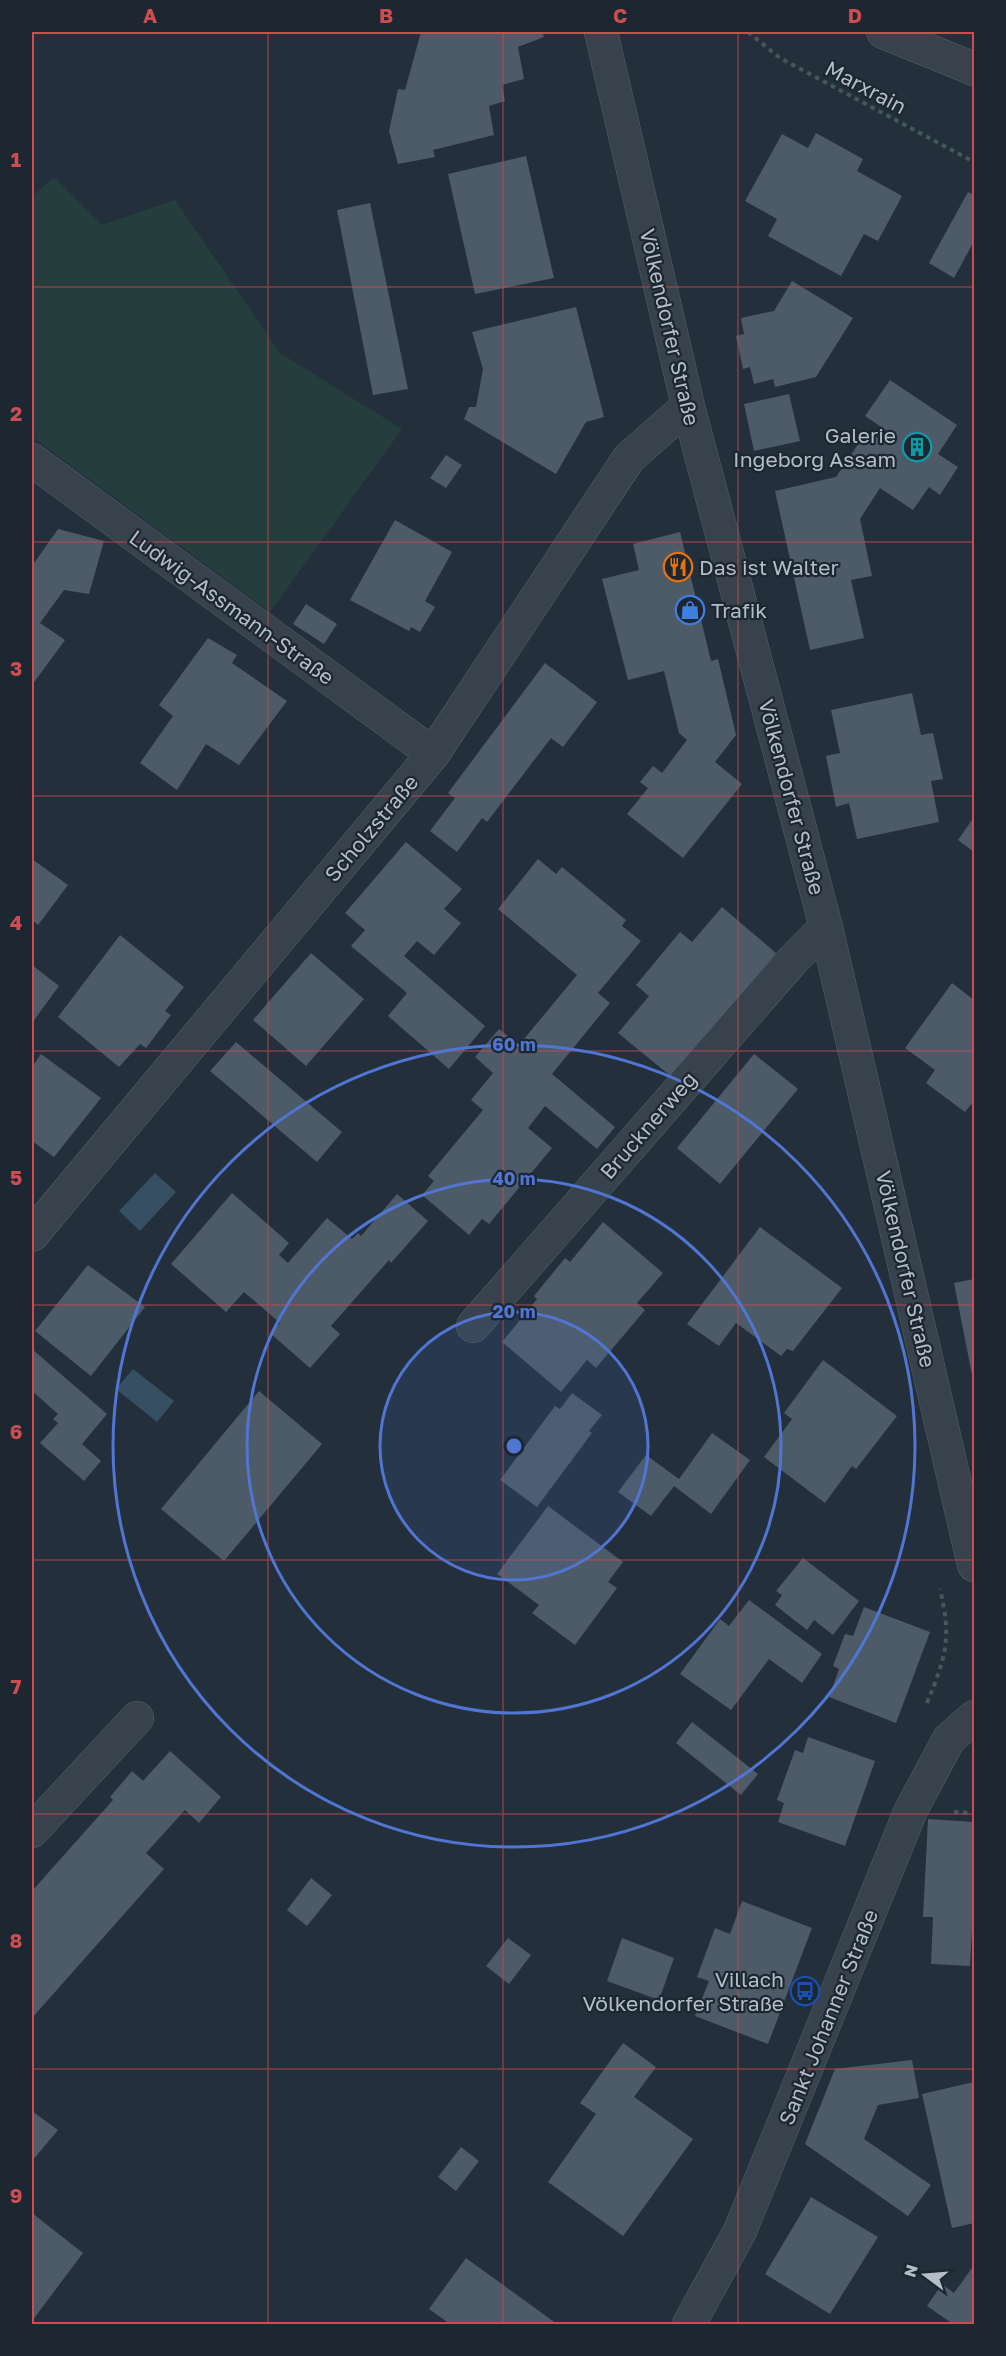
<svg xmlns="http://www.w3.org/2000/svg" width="1006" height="2356" font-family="'Golos Text',sans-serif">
<rect width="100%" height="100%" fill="#23303c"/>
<path fill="#253d3d" d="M54,177L102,225L175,200L280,353L402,429L270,612L32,437V196Z"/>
<path fill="#364f63" d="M155,1173L176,1192L140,1231L119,1211Z
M133,1369L174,1401L157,1422L116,1389Z"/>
<path fill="#4c5b67" d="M421,32H542L544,37L518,47L524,79L502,85L505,101L489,106L494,135L433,150L435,157L398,164L389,131L398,89L405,90Z
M816,133L863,159L857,171L902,196L878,241L864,234L841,276L768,236L777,219L745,201L782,134L808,148Z
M526,156L554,278L475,294L448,174Z
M968,192L974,195V241L954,278L929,263Z
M370,203L408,389L373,395L337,210Z
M792,281L853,318L816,377L775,387L773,379L754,384L750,367L743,369L736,336L744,334L741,318L774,311Z
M576,307L604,417L586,422L556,474L464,419L469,407H476L483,369L472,332Z
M890,380L957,425L938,454L958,467L940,495L929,487L913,510L880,488L860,519L872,576L851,580L864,638L810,650L775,491L836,477L867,431L881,440L887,431L865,416Z
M789,394L800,441L754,451L744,404Z
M446,455L462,465L446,488L430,478Z
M395,520L452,552L425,601L435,607L420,632L411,627L409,631L350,600Z
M58,529L104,541L89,594L64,590L40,623L65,640L32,685V566Z
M680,532L711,661L718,659L736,735L715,762L742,784L683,858L627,814L648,788L640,782L653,766L662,773L687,740L679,733L664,671L628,680L602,579L639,570L633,544Z
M306,604L337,624L324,644L293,624Z
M208,638L237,655L232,663L287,701L239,765L206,744L177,790L140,763L173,716L159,705Z
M545,663L597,702L563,747L551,738L487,822L482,818L457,852L430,831L455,798L448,793Z
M912,693L921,735L933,733L943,779L931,781L939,822L857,839L849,803L836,807L826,756L840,753L831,710Z
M974,817V852L958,840Z
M406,842L462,889L444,909L461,923L434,955L417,941L404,956L485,1026L449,1069L388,1016L407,993L351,946L365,930L345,913Z
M32,859L68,885L38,925L32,920Z
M538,859L556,874L562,867L626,920L622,926L641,941L598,993L610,1003L552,1074L615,1127L597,1149L545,1106L528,1128L552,1148L489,1224L482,1219L469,1235L422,1195L434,1181L428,1176L483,1110L471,1100L493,1073L475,1057L499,1029L519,1045L577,975L498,909Z
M722,907L776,953L673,1078L618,1033L649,996L636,985L680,932L692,942Z
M120,935L184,987L165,1011L171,1015L146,1048L140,1044L119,1067L58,1017Z
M311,953L364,999L306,1066L253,1020Z
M32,965L59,986L32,1023Z
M952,983L974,1000V1101L965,1112L926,1083L935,1070L905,1048Z
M236,1042L342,1132L317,1162L210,1071Z
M41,1054L101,1098L54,1157L32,1141V1067Z
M754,1054L798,1089L720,1184L677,1148Z
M232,1193L289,1243L279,1255L288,1263L327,1218L352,1239L358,1233L361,1236L397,1194L428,1221L391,1263L389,1260L331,1326L340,1334L310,1368L270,1333L280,1323L244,1292L226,1312L171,1264Z
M603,1222L663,1273L637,1303L645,1310L596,1368L587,1360L561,1392L502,1342L537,1299L534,1296L565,1258L570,1262Z
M760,1227L842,1288L793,1351L787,1349L781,1356L736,1323L719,1346L687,1324Z
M88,1265L145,1307L91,1376L35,1331Z
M974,1279V1380H973L954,1283Z
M32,1349L107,1414L82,1444L101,1461L84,1481L40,1443L58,1423L53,1419L58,1414L32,1391Z
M823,1360L897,1416L856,1469L852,1466L825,1503L764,1457L792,1419L784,1413Z
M259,1391L322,1444L224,1561L161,1509Z
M572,1393L602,1415L589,1431L592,1433L537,1507L500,1480L555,1406L560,1409Z
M712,1433L750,1460L711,1514L674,1486L651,1516L618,1492L646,1455L679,1479Z
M548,1506L623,1562L608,1582L617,1588L575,1645L532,1613L539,1605L497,1574Z
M803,1558L859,1601L833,1635L814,1620L807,1630L775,1605L782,1595L776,1591Z
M749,1600L822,1654L802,1683L769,1659L731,1710L680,1674L720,1619L729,1626Z
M864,1607L930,1632L896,1723L829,1697L839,1669L833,1666L845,1634L853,1636Z
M692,1722L758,1774L741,1795L676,1743Z
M808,1737L875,1761L845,1846L778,1822L784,1803L777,1800L795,1750L803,1753Z
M170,1751L221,1797L199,1823L185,1810L146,1853L164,1869L32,2018V1891L113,1800L110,1797L132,1771L143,1781Z
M928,1819L974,1822V1894L970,1966L931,1964L933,1917H923Z
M311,1878L332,1895L307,1926L287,1910Z
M742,1901L812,1928L768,2044L695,2016L709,1981L697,1977L715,1928L730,1934Z
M508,1938L531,1955L509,1984L486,1966Z
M622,1938L674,1958L659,2000L607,1981Z
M623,2043L656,2067L634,2097L693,2139L623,2236L548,2182L596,2114L580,2103Z
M912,2060L919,2098L878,2105L864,2139L931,2185L908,2216L805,2144L835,2069Z
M974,2082V2223L952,2228L922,2094Z
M32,2111L58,2130L32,2161Z
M461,2147L479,2161L456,2191L438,2177Z
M811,2197L878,2237L830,2314L765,2274Z
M32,2213L83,2253L32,2321Z
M466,2258L557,2324H450L429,2309Z
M972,2268L974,2270V2324H953L927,2306L942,2284L954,2293Z"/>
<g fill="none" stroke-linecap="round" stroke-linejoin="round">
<g stroke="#55606a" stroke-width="34">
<path id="minor" d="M601,32L688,406L826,927L974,1565
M883,32L974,69
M32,460L433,754
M32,1235L433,754L629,458L688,406
M473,1326L793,960L826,927
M32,1831L137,1718
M689,2324L740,2231L911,1810L949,1739L974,1717"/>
</g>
<path stroke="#435959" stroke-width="4" stroke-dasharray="4.5 4.5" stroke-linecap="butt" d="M748,32L780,58L974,162
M927,1703C946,1656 952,1639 940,1589
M954,1812L974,1813"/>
<use href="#minor" stroke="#37424c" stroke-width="33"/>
</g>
<path fill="none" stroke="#cd4d50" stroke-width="1.5" stroke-opacity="0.55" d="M268,32V2324M503,32V2324M738,32V2324M32,287H974M32,542H974M32,796H974M32,1051H974M32,1305H974M32,1560H974M32,1814H974M32,2069H974"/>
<circle cx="514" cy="1446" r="134" fill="#5175d2" fill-opacity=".12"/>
<g fill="none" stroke="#5175d2" stroke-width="3">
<circle cx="514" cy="1446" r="134"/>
<circle cx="514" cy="1446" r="267"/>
<circle cx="514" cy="1446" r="401"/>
</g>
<defs>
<g id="building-ring" transform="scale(1.5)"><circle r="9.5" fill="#1c2731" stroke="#0f9aa8" stroke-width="1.5"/><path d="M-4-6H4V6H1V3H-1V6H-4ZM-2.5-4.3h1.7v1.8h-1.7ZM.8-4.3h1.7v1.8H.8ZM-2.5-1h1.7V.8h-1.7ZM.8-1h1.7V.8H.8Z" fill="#0f9aa8"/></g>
<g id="restaurant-ring" transform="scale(1.5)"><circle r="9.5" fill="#1c2731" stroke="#e8710a" stroke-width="1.5"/><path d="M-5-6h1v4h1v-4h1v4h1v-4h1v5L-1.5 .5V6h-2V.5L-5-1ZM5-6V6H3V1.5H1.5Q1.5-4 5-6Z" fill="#e8710a"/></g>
<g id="shop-ring" transform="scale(1.5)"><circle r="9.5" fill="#1c2731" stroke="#3f7fe0" stroke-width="1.5"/><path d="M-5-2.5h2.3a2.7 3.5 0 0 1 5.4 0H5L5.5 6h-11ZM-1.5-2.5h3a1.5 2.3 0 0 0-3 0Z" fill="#3f7fe0"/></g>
<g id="bus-ring" transform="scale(1.5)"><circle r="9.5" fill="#1c2731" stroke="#1a4fb4" stroke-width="1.5"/><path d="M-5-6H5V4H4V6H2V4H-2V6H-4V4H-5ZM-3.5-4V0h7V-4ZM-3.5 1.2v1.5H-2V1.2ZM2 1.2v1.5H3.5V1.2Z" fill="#1a4fb4"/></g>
</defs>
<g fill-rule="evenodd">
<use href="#building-ring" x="917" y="447"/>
<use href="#restaurant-ring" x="678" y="567"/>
<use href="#shop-ring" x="690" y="610"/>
<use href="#bus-ring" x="805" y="1991"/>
</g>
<g text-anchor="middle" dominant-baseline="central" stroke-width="4.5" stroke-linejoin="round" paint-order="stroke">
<g font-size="21" fill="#b2bdc8" stroke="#1c2731">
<text transform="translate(866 87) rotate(28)">Marxrain</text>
<text transform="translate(670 327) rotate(77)">Völkendorfer Straße</text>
<text transform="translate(232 607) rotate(36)">Ludwig-Assmann-Straße</text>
<text transform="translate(792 797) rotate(75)">Völkendorfer Straße</text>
<text transform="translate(371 828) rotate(-50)">Scholzstraße</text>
<text transform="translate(648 1125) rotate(-49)">Brucknerweg</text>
<text transform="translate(906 1269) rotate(77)">Völkendorfer Straße</text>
<text transform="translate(828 2017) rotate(-68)">Sankt Johanner Straße</text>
</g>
<g font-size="21" fill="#b2bdc8" stroke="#1c2731" text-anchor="end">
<text x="896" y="435">Galerie<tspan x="896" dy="24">Ingeborg Assam</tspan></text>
<text x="699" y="567" text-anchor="start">Das ist Walter</text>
<text x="711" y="610" text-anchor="start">Trafik</text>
<text x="784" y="1979">Villach<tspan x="784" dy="24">Völkendorfer Straße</tspan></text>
</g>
</g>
<circle cx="514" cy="1446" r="9" fill="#5175d2" stroke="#1c2731" stroke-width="3"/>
<g font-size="18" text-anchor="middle" font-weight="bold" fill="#5175d2" stroke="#1c2731" stroke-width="4.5" stroke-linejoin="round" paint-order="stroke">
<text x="514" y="1051">60 m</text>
<text x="514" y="1185">40 m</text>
<text x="514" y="1318">20 m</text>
</g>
<rect width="1006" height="2356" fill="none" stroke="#1c2731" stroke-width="66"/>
<g transform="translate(925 2275) rotate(286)" stroke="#1c2731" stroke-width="4.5" paint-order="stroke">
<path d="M0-4.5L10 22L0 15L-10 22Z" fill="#b2bdc8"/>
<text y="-9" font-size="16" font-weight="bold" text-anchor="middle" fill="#b2bdc8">N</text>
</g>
<rect x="33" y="33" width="940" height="2290" fill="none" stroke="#cd4d50" stroke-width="2"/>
<g font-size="20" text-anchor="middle" font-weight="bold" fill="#cd4d50">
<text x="150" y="23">A</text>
<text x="386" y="23">B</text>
<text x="620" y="23">C</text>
<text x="855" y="23">D</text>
<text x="16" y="167">1</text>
<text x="16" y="421">2</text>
<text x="16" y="676">3</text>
<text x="16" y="930">4</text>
<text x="16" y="1185">5</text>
<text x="16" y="1439">6</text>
<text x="16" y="1694">7</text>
<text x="16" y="1948">8</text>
<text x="16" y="2203">9</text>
</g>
</svg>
